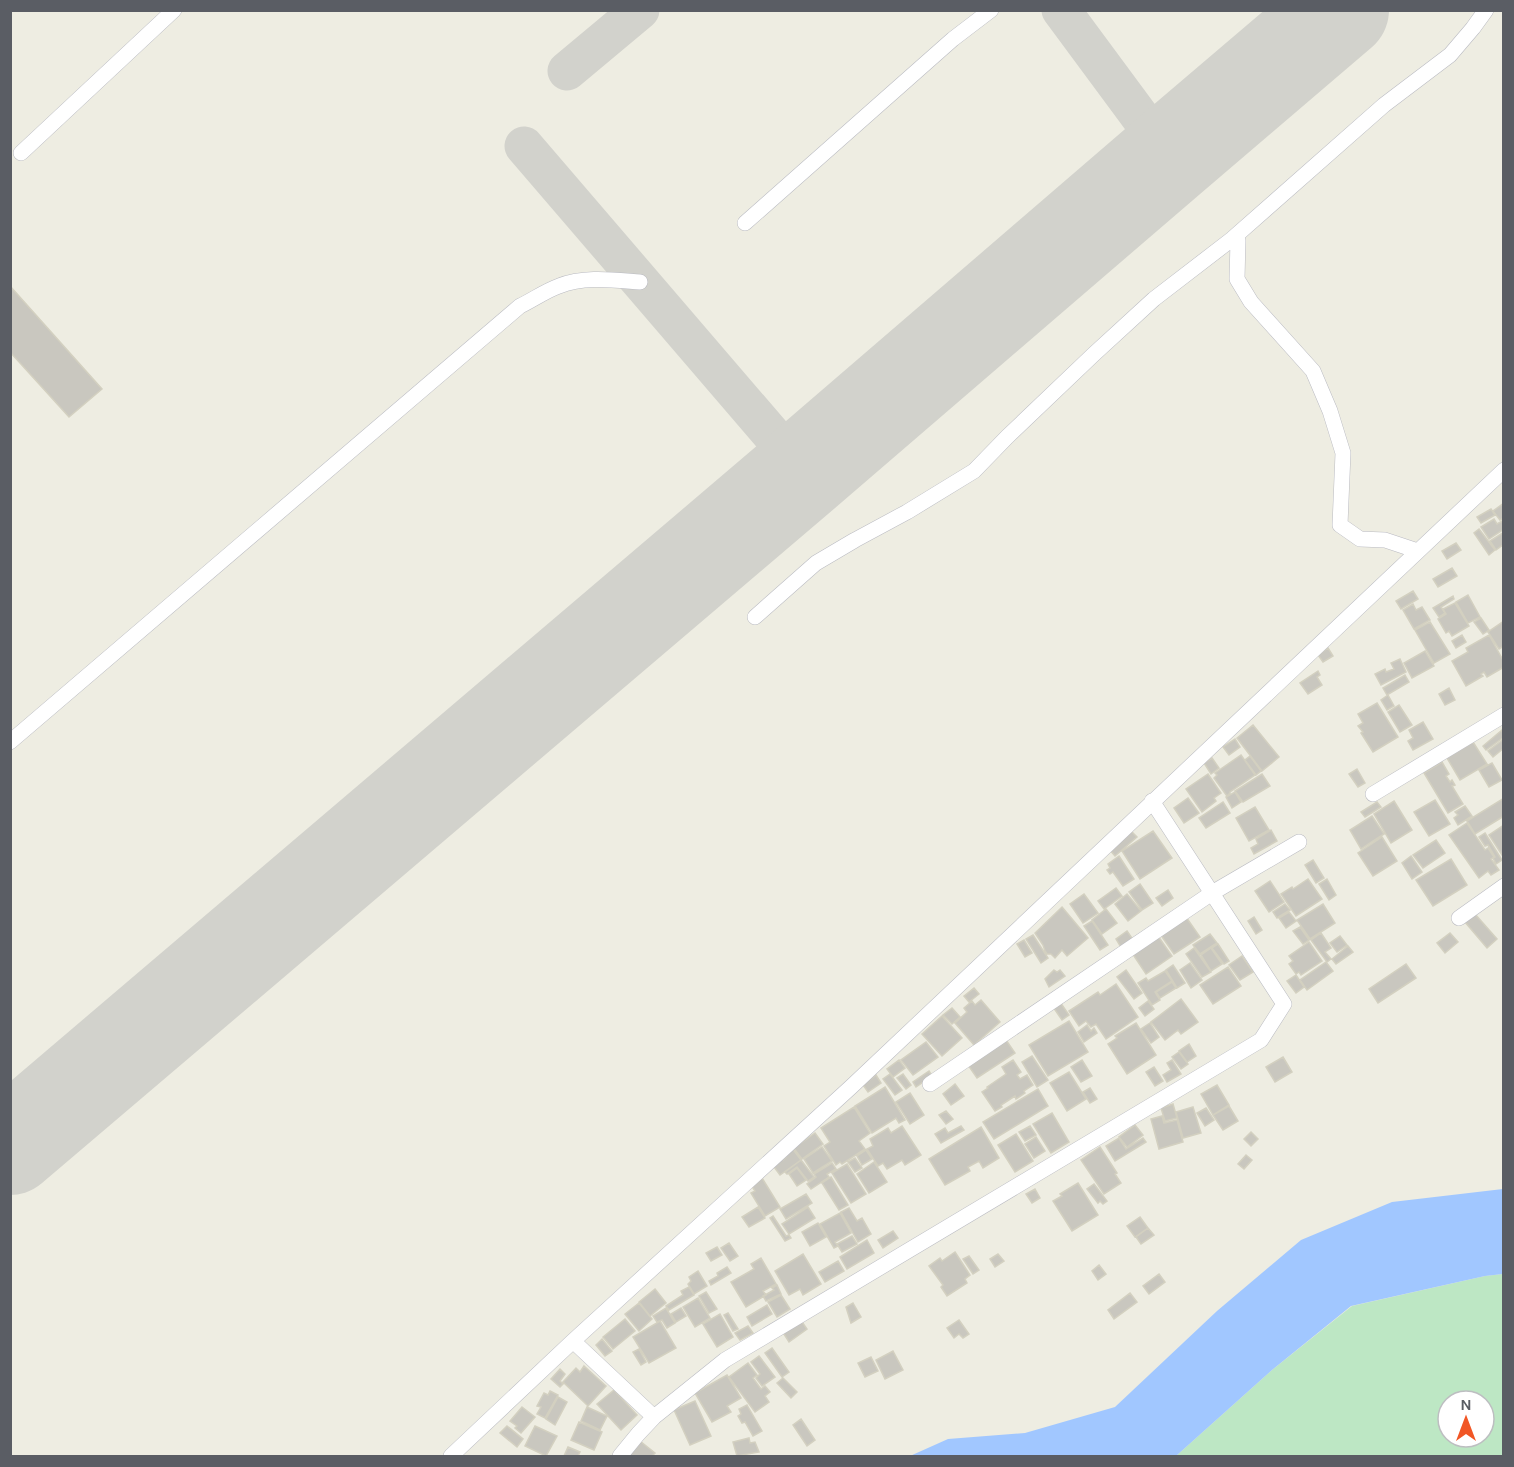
<svg xmlns="http://www.w3.org/2000/svg" width="1514" height="1467" font-family="Karla,sans-serif">
<rect width="100%" height="100%" fill="#eeede2"/>
<path fill="#bde7c4" fill-rule="evenodd" d="M1503,1274V1456H1176L1272,1370L1352,1306L1485,1276ZM1448,1401H1484V1437H1448Z"/>
<path fill="#a1c7ff" d="M1503,1189V1274L1485,1276L1351,1306L1272,1370L1176,1456H910L948,1439L1025,1433L1115,1407L1217,1311L1301,1240L1392,1202Z"/>
<g fill="none" stroke-linecap="round" stroke-linejoin="round">
<path stroke="#d2d2cc" stroke-width="39" d="M1061,10L1169,156
M567,71L640,10
M524,146L803,471"/>
<path stroke="#d2d2cc" stroke-width="98" d="M10,1146L803,471L1169,156L1340,10"/>
</g>
<path fill="#c9c7bf" stroke="#d3d0c0" stroke-width="1.5" d="M10,286L102,389L69,417L10,352Z
M1504,503V518L1500,520L1493,511Z
M1491,509L1495,515L1481,523L1477,517Z
M1494,519L1497,524L1504,520V529L1489,539L1481,527Z
M1479,529L1495,550L1489,555L1474,533Z
M1504,532V544L1496,550L1490,541Z
M1456,543L1461,550L1447,559L1442,551Z
M1452,568L1457,576L1438,587L1433,579Z
M1413,591L1418,599L1401,609L1396,601Z
M1468,595L1480,617L1468,623L1456,602Z
M1453,596L1454,599L1441,607L1445,613L1439,617L1433,608Z
M1455,603L1469,626L1452,636L1449,631L1446,633L1438,619L1446,614L1443,609Z
M1413,604L1416,610L1422,607L1430,620L1414,629L1403,610Z
M1481,618L1489,630L1483,634L1474,622Z
M1504,621V646L1499,649L1488,632Z
M1430,622L1450,654L1434,663L1415,630Z
M1462,635L1466,642L1456,648L1452,641Z
M1489,635L1504,662V667L1487,677L1484,672L1481,674L1483,676L1466,686L1452,661L1468,652L1466,648Z
M1328,648L1333,656L1323,662L1318,655Z
M1425,651L1434,666L1412,678L1404,663Z
M1400,659L1406,672L1381,685L1375,674L1385,669L1386,672L1394,669L1391,663Z
M1318,671L1320,675L1317,677L1322,685L1308,694L1300,683Z
M1405,675L1409,682L1387,695L1383,688Z
M1449,688L1455,700L1445,705L1439,694Z
M1388,695L1394,706L1387,710L1381,700Z
M1377,703L1398,737L1373,752L1361,733L1363,732L1358,726L1363,723L1358,714Z
M1399,705L1412,725L1400,732L1388,712Z
M1423,722L1433,739L1413,750L1408,741L1413,738L1409,730Z
M1253,725L1279,757L1262,771L1237,738Z
M1502,730L1504,737L1486,750L1483,746Z
M1235,739L1240,747L1229,755L1223,747Z
M1504,739V748L1493,757L1488,751Z
M1473,742L1487,764L1460,780L1447,758Z
M1241,755L1255,775L1230,792V793L1227,796L1214,778L1217,775L1215,773Z
M1250,756L1261,771L1256,775L1245,760Z
M1212,758L1219,768L1211,774L1204,763Z
M1442,762L1449,774L1446,776L1450,782L1452,780L1455,785L1452,786L1463,804L1448,813L1424,773Z
M1492,763L1502,780L1489,787L1479,770Z
M1357,769L1365,783L1358,787L1349,774Z
M1208,774L1221,793L1214,798L1216,801L1202,812L1186,789Z
M1262,774L1270,786L1243,802L1235,791Z
M1235,792L1241,802L1232,808L1226,797Z
M1188,798L1199,813L1184,823L1174,808Z
M1504,798V816L1475,834L1467,821Z
M1435,800L1450,824L1429,836L1414,812Z
M1394,801L1412,830L1391,843L1374,814Z
M1223,802L1230,813L1206,828L1199,818Z
M1377,802L1381,807L1365,817L1361,812Z
M1465,806L1472,816L1458,825L1454,818L1458,815L1455,812Z
M1255,807L1269,830L1249,841L1236,818Z
M1372,816L1384,834L1361,849L1350,830Z
M1467,823L1485,850L1488,848L1494,857L1491,859L1499,870L1491,875L1488,871L1479,878L1449,835Z
M1504,825V858L1489,835Z
M1271,830L1277,841L1254,854L1251,848L1258,844L1256,839Z
M1131,831L1137,837L1115,856L1109,849Z
M1153,831L1172,858L1140,879L1122,851Z
M1485,833L1502,860L1496,864L1493,858L1495,857L1488,845L1485,846L1479,837Z
M1382,837L1397,861L1373,876L1358,853Z
M1436,840L1445,853L1423,868L1413,855Z
M1119,856L1134,879L1123,886L1113,872L1110,874L1107,870L1110,868L1108,864Z
M1411,856L1422,872L1412,879L1402,863Z
M1451,859L1467,885L1433,906L1416,880Z
M1313,860L1324,878L1316,883L1305,865Z
M1308,879L1322,899L1296,916L1281,894L1292,887L1293,889Z
M1327,879L1336,895L1329,900L1319,884Z
M1270,881L1284,902L1269,912L1255,891Z
M1140,884L1153,903L1142,910L1129,892Z
M1116,888L1122,896L1104,909L1098,901Z
M1168,890L1173,898L1162,906L1156,898Z
M1084,894L1098,913L1083,923L1070,904Z
M1127,894L1141,911L1128,921L1115,904Z
M1285,904L1290,910L1277,918L1273,912Z
M1323,904L1335,923L1310,939L1297,920Z
M1062,907L1088,938L1067,956L1062,950L1055,958L1051,954H1047L1045,951L1043,945L1035,933Z
M1106,909L1117,923L1102,934L1092,920Z
M1289,912L1296,921L1286,928L1279,918Z
M1475,914L1497,939L1487,948L1465,922Z
M1186,917L1200,937L1174,954L1160,934Z
M1254,917L1262,930L1256,934L1248,921Z
M1092,921L1108,945L1100,950L1084,926Z
M1300,927L1309,940L1303,944L1293,931Z
M1127,931L1134,941L1122,949L1116,939Z
M1321,933L1331,948L1325,952L1331,959L1327,962L1311,940Z
M1450,933L1458,942L1445,953L1437,943Z
M1210,934L1217,943L1200,954L1193,945Z
M1033,935L1048,958L1041,963L1026,939Z
M1158,936L1172,956L1146,974L1132,953Z
M1340,936L1347,945L1337,952L1330,943Z
M1024,940L1032,953L1025,957L1017,944Z
M1309,942L1322,961L1301,975L1299,972L1296,974L1289,964L1293,961L1289,956Z
M1218,944L1229,961L1224,964L1212,948Z
M1348,946L1353,952L1336,964L1332,959Z
M1194,948L1211,972L1202,977L1186,954Z
M1211,948L1222,964L1211,971L1201,955Z
M1242,956L1253,972L1240,980L1229,965Z
M1326,962L1333,971L1307,990L1300,980Z
M1190,963L1202,980L1191,988L1180,970Z
M1406,964L1416,978L1378,1003L1369,989Z
M1173,965L1185,983L1177,988L1166,970Z
M1228,967L1241,986L1213,1004L1200,985Z
M1054,970L1057,972L1060,970L1065,976L1049,987L1045,979Z
M1126,970L1142,993L1134,999L1117,977Z
M1165,971L1172,981L1155,992L1160,1000L1152,1005L1138,983L1146,978L1148,981Z
M1296,975L1304,987L1296,993L1287,981Z
M1172,982L1176,988L1160,998L1156,992Z
M1116,984L1138,1017L1106,1039L1096,1024L1091,1027L1086,1021L1079,1026L1069,1011L1098,992L1100,995Z
M974,988L979,994L969,1002L964,996Z
M1181,999L1198,1022L1181,1034L1178,1030L1165,1040L1151,1022Z
M981,1000L1000,1022L974,1045L955,1023L967,1012L964,1008L972,1001L975,1005Z
M1148,1001L1154,1009L1145,1016L1139,1008Z
M1060,1002L1069,1015L1062,1020L1053,1007Z
M952,1008L960,1017L952,1024L943,1015Z
M942,1016L962,1038L942,1056L922,1034Z
M1069,1021L1088,1052L1048,1076L1029,1045Z
M1136,1023L1156,1055L1127,1074L1108,1044L1117,1038L1115,1036Z
M1150,1023L1159,1037L1151,1043L1141,1029Z
M1087,1025L1091,1031L1094,1028L1097,1033L1084,1042L1078,1032Z
M1006,1040L1015,1053L977,1078L968,1065Z
M926,1042L938,1057L913,1075L901,1060Z
M1189,1044L1196,1056L1187,1062L1179,1051Z
M1179,1052L1188,1064L1181,1069L1172,1057Z
M1032,1056L1048,1080L1037,1087L1022,1062Z
M1283,1057L1292,1072L1275,1082L1266,1067Z
M899,1060L905,1068L893,1077L887,1069Z
M1013,1060L1021,1072L1017,1075L1020,1079L1027,1075L1033,1085L1024,1091L1025,1093L1016,1099L1015,1096L1001,1105L1002,1107L995,1111L982,1092L988,1088L987,1087L1006,1074L1002,1067Z
M1082,1060L1092,1076L1081,1082L1071,1067Z
M1172,1060L1181,1074L1167,1082L1163,1075L1171,1070L1167,1063Z
M1154,1067L1163,1081L1155,1086L1146,1072Z
M929,1071L932,1076L916,1087L913,1082Z
M1069,1072L1086,1099L1067,1111L1050,1083Z
M890,1074L902,1090L895,1095L883,1079Z
M903,1074L911,1085L906,1089L897,1078Z
M876,1075L881,1083L868,1092L863,1085Z
M955,1084L964,1096L951,1105L943,1094Z
M1217,1085L1229,1105L1213,1115L1201,1094Z
M885,1087L905,1120L899,1123L896,1118L872,1133L855,1106Z
M1090,1088L1097,1099L1090,1103L1083,1092Z
M1038,1089L1048,1106L994,1139L983,1122Z
M910,1093L924,1115L910,1124L896,1102Z
M1173,1104L1177,1118L1165,1121L1161,1108Z
M1229,1106L1238,1121L1223,1130L1213,1115Z
M854,1107L870,1133L859,1141L865,1149L842,1164L840,1162L836,1165L824,1146L830,1142L821,1128Z
M1193,1107L1201,1133L1183,1138L1176,1112Z
M1206,1108L1214,1120L1205,1126L1197,1113Z
M946,1111L953,1119L946,1124L939,1115Z
M1052,1113L1069,1142L1051,1153L1033,1124Z
M1162,1116L1164,1123L1177,1120L1183,1142L1159,1149L1151,1119Z
M1135,1125L1143,1135L1127,1147L1119,1137Z
M902,1126L921,1155L905,1165L902,1160L887,1169L883,1163L878,1166L867,1149L873,1146L870,1139L888,1128L891,1133Z
M961,1126L964,1130L941,1143L935,1134L945,1128L948,1133Z
M1030,1126L1036,1135L1025,1141L1019,1132Z
M981,1127L999,1158L983,1168L979,1161L968,1167L970,1171L945,1185L929,1159Z
M1251,1132L1258,1139L1251,1146L1244,1139Z
M815,1133L823,1144L802,1159L792,1146L801,1143Z
M1016,1134L1033,1161L1015,1172L998,1145Z
M1036,1137L1045,1151L1034,1158L1025,1144Z
M1119,1138L1126,1149L1143,1138L1146,1142L1115,1161L1106,1146Z
M822,1147L832,1161L813,1173L804,1159Z
M1100,1147L1117,1173L1115,1174L1121,1183L1104,1194L1081,1160Z
M792,1148L801,1160L780,1175L771,1163L780,1157L783,1160L786,1157L784,1154Z
M866,1150L872,1159L862,1165L857,1156Z
M1246,1155L1252,1160L1244,1169L1238,1164Z
M855,1158L862,1168L855,1172L848,1162Z
M801,1160L814,1177L808,1181L797,1167L787,1174L785,1172Z
M874,1162L887,1182L869,1193L857,1174Z
M832,1163L836,1169L827,1174L829,1177L811,1189L807,1184L816,1177L814,1174Z
M847,1164L866,1194L851,1203L832,1173Z
M797,1168L806,1180L797,1186L789,1174Z
M831,1177L848,1205L839,1210L822,1183Z
M762,1178L780,1207L765,1216L751,1193L755,1191L751,1185Z
M1078,1183L1098,1215L1072,1231L1053,1201L1062,1196L1060,1194Z
M1094,1184L1107,1201L1103,1204L1100,1201L1098,1203L1087,1189Z
M1035,1189L1040,1198L1032,1203L1026,1194Z
M806,1194L812,1203L786,1219L780,1209Z
M758,1207L765,1218L749,1227L742,1217Z
M808,1207L815,1218L789,1234L782,1224Z
M849,1208L857,1221L862,1218L871,1234L858,1242L841,1212Z
M840,1213L851,1233L835,1242L838,1246L834,1248L820,1224Z
M773,1216L786,1236L789,1235L791,1238L785,1241L770,1218Z
M1140,1217L1148,1228L1135,1237L1127,1226Z
M818,1223L826,1237L810,1246L802,1232Z
M1148,1228L1154,1235L1141,1244L1136,1237Z
M893,1231L898,1238L883,1248L878,1240Z
M852,1236L857,1244L842,1252L837,1244Z
M867,1240L874,1253L847,1269L840,1257Z
M729,1243L738,1256L730,1261L721,1248Z
M717,1247L722,1255L711,1261L706,1253Z
M955,1252L970,1275L965,1279L967,1283L947,1296L941,1287L943,1285L929,1266L940,1258L942,1261Z
M803,1254L821,1284L803,1295L800,1289L789,1295L775,1271Z
M998,1254L1004,1261L995,1267L990,1259Z
M969,1256L979,1270L973,1274L963,1259Z
M761,1258L776,1284L763,1291L766,1295L746,1307L731,1282L754,1269L751,1264Z
M838,1261L844,1271L825,1282L819,1272Z
M1099,1265L1106,1274L1098,1280L1092,1271Z
M727,1267L731,1273L711,1285L709,1281L718,1276L717,1273Z
M698,1271L707,1286L694,1294L688,1284L691,1281L689,1277Z
M1159,1274L1165,1282L1149,1294L1143,1286Z
M777,1285L781,1294L766,1301L763,1296L774,1290L772,1288Z
M689,1287L694,1295L669,1310L666,1306L683,1295L681,1291Z
M655,1289L666,1303L650,1316L639,1302Z
M706,1292L717,1309L709,1313L699,1296Z
M1130,1293L1137,1302L1114,1319L1108,1310Z
M781,1295L790,1309L777,1317L768,1302Z
M698,1298L710,1318L695,1327L683,1307Z
M639,1303L652,1319L639,1331L625,1314Z
M853,1303L861,1317L851,1323L846,1307Z
M767,1305L772,1314L752,1326L747,1317Z
M666,1308L675,1323L667,1328L662,1320L657,1322L653,1316Z
M681,1308L686,1316L676,1322L671,1314Z
M728,1313L738,1329L733,1331L724,1315Z
M720,1314L733,1337L717,1347L703,1324Z
M625,1319L635,1331L613,1349L603,1337Z
M800,1319L807,1329L789,1342L782,1331Z
M959,1320L969,1334L963,1338L959,1334L954,1338L947,1328Z
M660,1321L676,1348L649,1363L633,1337Z
M748,1326L753,1333L740,1340L735,1333Z
M602,1339L612,1351L605,1356L596,1345Z
M772,1348L789,1372L782,1377L765,1353Z
M639,1349L646,1362L641,1365L633,1352Z
M893,1351L903,1370L885,1379L876,1360Z
M759,1356L775,1377L762,1386L756,1378L760,1374L751,1362Z
M871,1357L878,1371L865,1377L858,1363Z
M748,1363L757,1375L753,1378L761,1389L765,1386L770,1392L765,1396L769,1402L755,1412L729,1377Z
M584,1366L606,1386L588,1406L563,1382L576,1368L580,1372Z
M560,1369L565,1374L560,1381L563,1384L560,1387L551,1379Z
M727,1375L741,1398L727,1406L731,1412L712,1422L695,1393Z
M783,1378L797,1392L791,1398L777,1383Z
M614,1390L637,1415L621,1430L597,1404Z
M550,1391L558,1395L545,1418L537,1414L541,1407L537,1406L544,1393L548,1395Z
M558,1397L567,1402L555,1425L546,1419Z
M695,1401L711,1436L690,1445L674,1410Z
M747,1405L762,1431L753,1436L745,1422L742,1423L738,1416L741,1414L739,1409Z
M522,1407L535,1417L521,1433L515,1428L517,1426L510,1421Z
M587,1407L607,1416L600,1430L581,1421Z
M801,1419L815,1440L807,1446L793,1425Z
M579,1422L602,1432L594,1450L571,1440Z
M507,1426L523,1439L517,1447L500,1433Z
M535,1426L557,1436L546,1456L525,1446Z
M749,1438L750,1443L755,1442L759,1452L737,1456L733,1442Z
M640,1441L655,1453L652,1456H627Z
M568,1447L580,1452L578,1456H564Z"/>
<g fill="none" stroke-linecap="round" stroke-linejoin="round">
<g stroke="#babbc2" stroke-width="16">
<path id="minor" d="M21,153L174,10
M745,223L953,39L991,10
M1232,239L1238,240L1237,279L1251,302L1313,371L1330,411L1343,453L1340,525L1360,539L1385,540L1418,551
M755,617L816,563L855,540L907,512L974,471L1007,437L1094,354L1154,299L1232,239L1384,105L1450,55L1473,28L1486,10
M10,742L520,306C533,300 545,291 559,286C584,276 613,280 640,282
M1373,794L1504,715
M1459,918L1504,886
M930,1084L1212,893L1299,842
M573,1341L654,1417L725,1360L1261,1040L1284,1004L1152,801
M451,1456L573,1341L851,1087L1504,470
M620,1456L638,1434L654,1417"/>
</g>
<use href="#minor" stroke="#fff" stroke-width="15"/>
</g>
<rect width="1514" height="1467" fill="none" stroke="#5a5d64" stroke-width="24"/>
<g transform="translate(1466 1419)"><circle r="28" fill="#ffffff" stroke="#bdbec1" stroke-width="1.5"/>
<path d="M0-4.5L10 22L0 15L-10 22Z" fill="#f15625"/>
<text y="-9" font-size="16" font-weight="bold" text-anchor="middle" fill="#5a5d64">N</text>
</g>
</svg>
